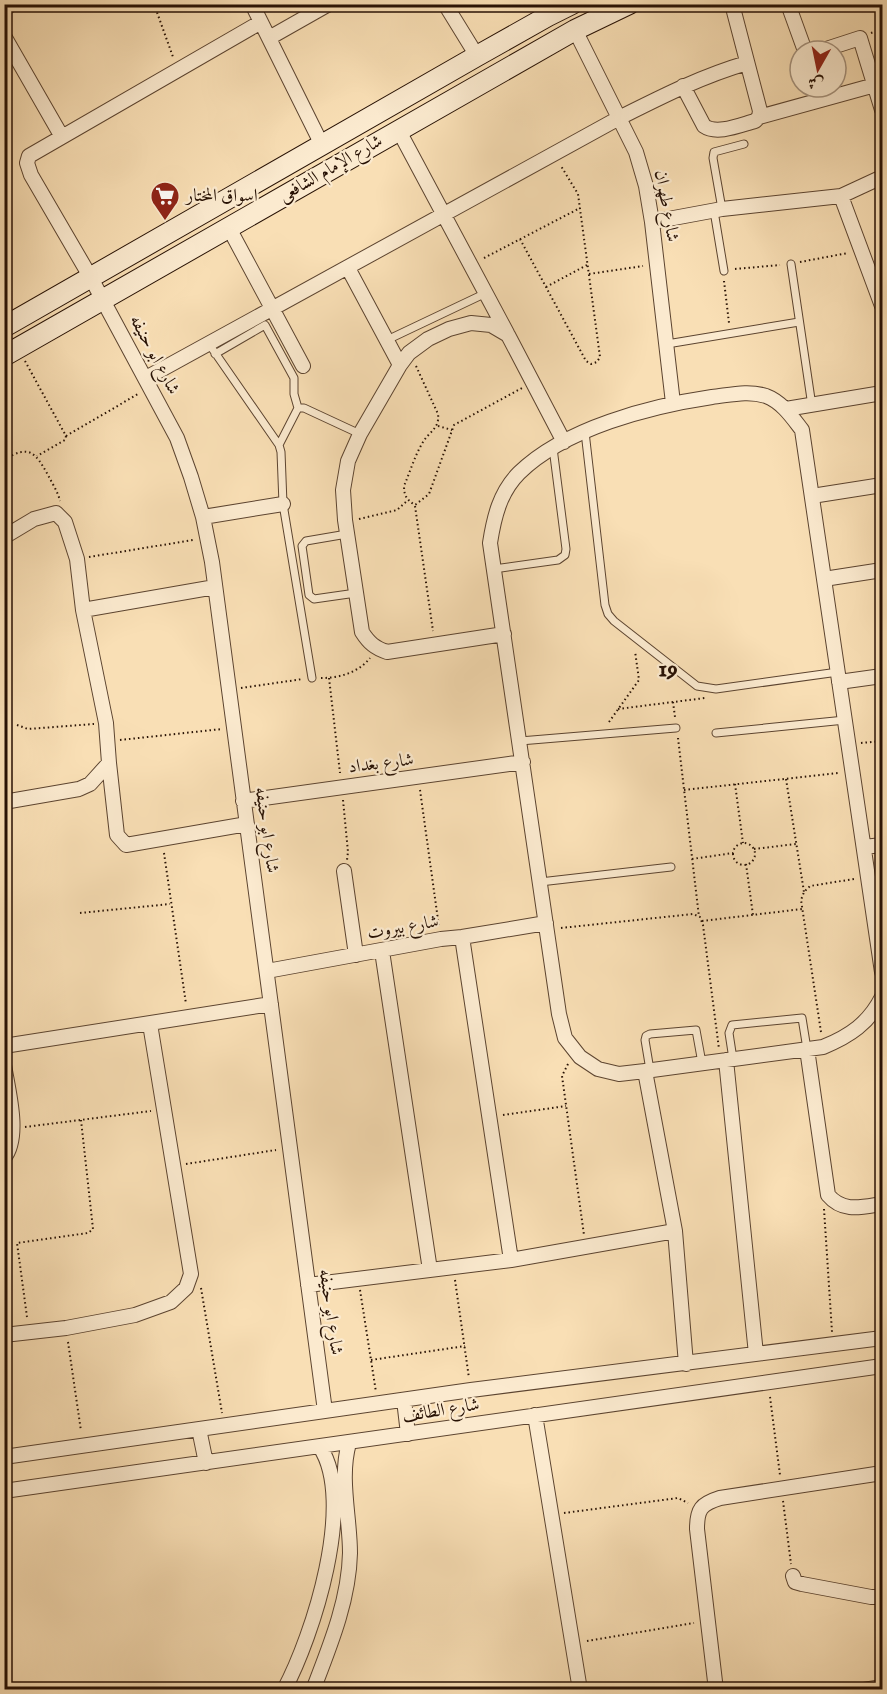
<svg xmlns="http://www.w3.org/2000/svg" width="887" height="1694" font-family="'IM FELL English',Amiri,serif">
<rect width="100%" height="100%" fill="#f9dfb5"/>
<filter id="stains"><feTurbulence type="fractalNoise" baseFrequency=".00333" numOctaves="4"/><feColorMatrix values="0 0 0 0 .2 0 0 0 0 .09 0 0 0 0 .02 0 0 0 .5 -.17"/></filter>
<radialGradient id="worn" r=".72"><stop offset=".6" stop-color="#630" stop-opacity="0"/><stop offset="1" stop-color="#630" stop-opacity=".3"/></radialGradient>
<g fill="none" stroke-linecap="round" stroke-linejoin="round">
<g stroke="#5c4430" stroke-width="9">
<path id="lane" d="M722,209L713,158L714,152L744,144
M714,211L724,271
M791,264L812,406
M387,340L486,293
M209,344L279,445L281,452L283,504L312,678
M667,344L799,322
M215,354L265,325L294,378V394L298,408
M585,432L605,605L608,614L614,621L697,686L716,689L838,672
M279,445L298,408H304L360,434
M347,534L306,541L302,546L309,595L314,599L356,593
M494,569L558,560L565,555L566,549L553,448
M716,733L845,720
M520,741L676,728
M540,882L671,867
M733,1059L729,1033L732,1025L802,1018L807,1049
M650,1070L645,1040L646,1036L650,1034L696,1030L702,1063"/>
</g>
<g stroke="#5c4430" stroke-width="16">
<path id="street" d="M252,4L322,145
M445,4L477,56
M788,4L805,51
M4,9L12,4
M261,22L29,156L27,163L31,175L91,278L177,438L191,477L203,517L212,562L325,1411
M575,30L636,152L646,186L652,222L673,403
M4,36L62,137
M269,38L329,4
M820,51L860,38L882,110
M683,86L704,126C717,135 740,125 755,121L759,117L760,111L732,4
M759,117L875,85
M399,131L507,333
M841,196L882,306
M652,222L722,209L841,196L882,177
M229,228L303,366
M348,268L400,365
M146,378L619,118C661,97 702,76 747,63
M786,409L882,393
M812,496L882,485
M203,517L283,504
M4,537L34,519L56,513L65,522L77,559L83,610L106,723L109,763L90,784L79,789L4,802
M824,579L882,570
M83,610L215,587
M504,634L387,652C375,648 369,643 362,632L345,520L343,490L348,461L360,434L400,365L409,353L428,339L449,329L471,323L491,325L508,335L564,442
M839,682L882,676
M109,763L117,835L126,845L247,824
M243,801L523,762
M864,847L882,845
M344,871L356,955
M462,937L511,1260
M382,951L430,1270
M267,971L441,939L462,937L546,923
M882,972L802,430C792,417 782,402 766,396C748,390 730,395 712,397C651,406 565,428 519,473C500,492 494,517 490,543L559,1014L565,1038L580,1057L598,1069L619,1074L645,1071L823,1047C850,1036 869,1023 882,997
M4,1046L271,1004
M807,1049L828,1195C843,1213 862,1207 882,1204
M726,1060L756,1354
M4,1065C8,1090 21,1137 4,1158
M645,1071L675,1231L686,1364
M308,1285L511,1260L675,1231
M4,1335L66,1328L135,1315L171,1302L186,1288L191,1274L150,1024
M404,1400L408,1434
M535,1415L580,1690
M199,1429L206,1463
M4,1457L471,1390L882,1338
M4,1491L882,1366
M793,1576L795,1582L802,1584L871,1597H882
M284,1690C313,1636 356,1502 320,1447
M313,1690C330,1646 349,1600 350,1553C350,1517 339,1478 349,1443
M716,1690L697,1529C697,1509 701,1504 720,1498L882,1473
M864,1690L882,1687"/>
</g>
<g stroke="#271104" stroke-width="22">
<path id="secondary" d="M4,327L477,56L548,16L572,4
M4,356L575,30L629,4"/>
</g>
<path stroke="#271104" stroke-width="2" stroke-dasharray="1.5 3" stroke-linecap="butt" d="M154,4L173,57
M871,33L882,29
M520,239L586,361L591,364L597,362L600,357L578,194L561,166
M484,258L580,208
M800,262L848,253
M735,269L780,265
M589,274L643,266
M724,281L729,323
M546,287L587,265
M25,361L66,436L65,440L37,456
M416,366L438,414C440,428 429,432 423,442C415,455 410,472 404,486C404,496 407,500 415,505L429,494L454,425L522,388
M438,426L452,430
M66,436L138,394
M4,460C29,444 35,452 48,475C52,483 58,492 60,501
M415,506L433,631
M359,519L397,510L408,500
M89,557L193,540
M321,678C339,678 358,673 370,658
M329,678L340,773
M241,688L303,679
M673,702L675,717
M618,709L705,698
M609,722L639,680L635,651
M17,725L28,729L94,724
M678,738L699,917
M120,740L222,729
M861,743L882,741
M786,779L804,892
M735,784L743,843
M420,790L439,927
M684,790L838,773
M343,800L348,852L347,860
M733 854a11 11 0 1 1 22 0a11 11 0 1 1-22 0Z
M754,849L796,844
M164,853L186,1004
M692,859L733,853
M746,864L753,915
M80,913L170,904
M702,921L802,909
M561,928L693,914L700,917L703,925L719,1049
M821,1032L801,900L804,892L810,886L854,879
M568,1064L562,1076L584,1235
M503,1115L566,1106
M25,1127L151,1111
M186,1164L276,1150
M824,1209L832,1332
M455,1280L469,1378
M201,1288L222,1413
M360,1290L376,1392
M27,1317L17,1243L88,1233L93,1229L81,1120
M68,1342L81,1431
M371,1360L465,1346
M770,1397L780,1475
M783,1501L791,1564
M564,1513L678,1498L688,1503
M587,1641L694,1623"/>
<use href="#lane" stroke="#fbeacf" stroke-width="7"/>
<use href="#street" stroke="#fbeacf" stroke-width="14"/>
<use href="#secondary" stroke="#fbeacf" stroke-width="20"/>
</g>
<defs>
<g id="supermarket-pin" transform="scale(1.5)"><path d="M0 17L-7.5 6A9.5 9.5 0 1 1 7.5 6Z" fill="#8f2418" stroke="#fbeacf"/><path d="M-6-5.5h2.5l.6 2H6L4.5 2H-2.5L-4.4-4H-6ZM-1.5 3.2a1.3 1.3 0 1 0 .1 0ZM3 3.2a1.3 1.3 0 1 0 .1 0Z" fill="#fff"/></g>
</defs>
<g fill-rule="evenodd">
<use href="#supermarket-pin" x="165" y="196"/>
</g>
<g text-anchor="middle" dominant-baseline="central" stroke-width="4.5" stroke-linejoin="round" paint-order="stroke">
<g font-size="18" fill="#271104" stroke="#fbeacf">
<text transform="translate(331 169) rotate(-30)">شارع الإمام الشافعى</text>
<text transform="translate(666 206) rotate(80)">شارع طهران</text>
<text transform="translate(154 355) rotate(62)">شارع ابو حنيفه</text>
<text transform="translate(381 764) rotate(-7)">شارع بغداد</text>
<text transform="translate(266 830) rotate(82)">شارع ابو حنيفه</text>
<text transform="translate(403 928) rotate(-10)">شارع بيروت</text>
<text transform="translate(330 1312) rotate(82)">شارع ابو حنيفه</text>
<text transform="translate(441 1411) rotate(-9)">شارع الطائف</text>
</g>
<g font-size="18" fill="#271104" stroke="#fbeacf" text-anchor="start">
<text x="186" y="196">اسواق المختار</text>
</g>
<g font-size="24" font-weight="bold" fill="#271104" stroke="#fbeacf">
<text x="668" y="669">19</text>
</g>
</g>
<rect width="887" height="1694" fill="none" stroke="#f9dfb5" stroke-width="24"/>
<rect x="6" y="6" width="875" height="1682" fill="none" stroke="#271104" stroke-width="3"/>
<rect x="12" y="12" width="863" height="1670" fill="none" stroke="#271104" stroke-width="1.5"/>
<g transform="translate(818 69) rotate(189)"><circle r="28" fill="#fbeacf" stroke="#a6937e" stroke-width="1.5"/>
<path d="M0-4.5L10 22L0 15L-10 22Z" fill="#8f2418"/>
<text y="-9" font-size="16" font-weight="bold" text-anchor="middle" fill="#271104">ش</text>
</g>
<rect width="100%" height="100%" filter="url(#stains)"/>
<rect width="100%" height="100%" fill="url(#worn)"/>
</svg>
